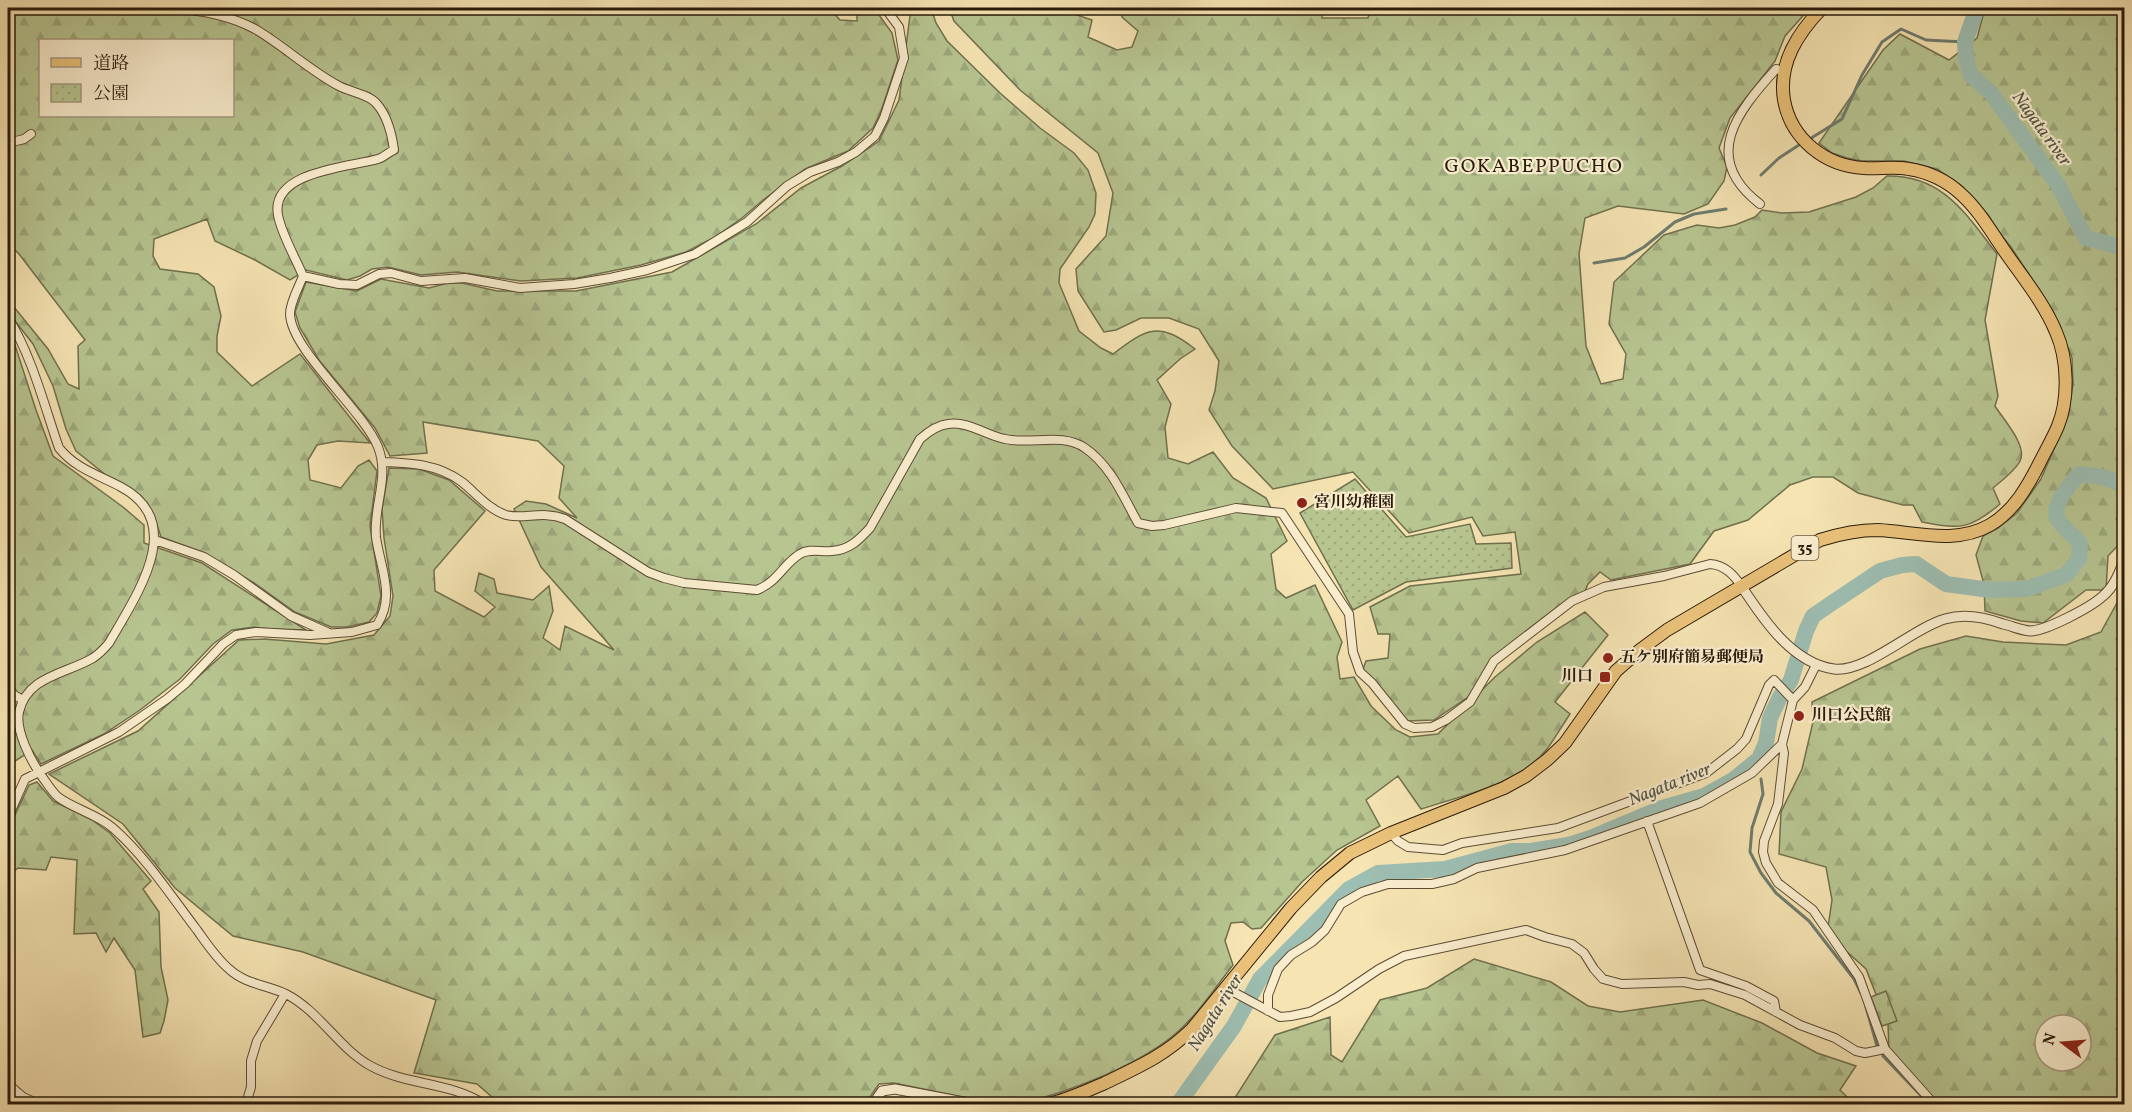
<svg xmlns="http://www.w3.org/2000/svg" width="2132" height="1112" font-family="Vollkorn,'Noto Serif JP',serif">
<defs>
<pattern id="forest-firs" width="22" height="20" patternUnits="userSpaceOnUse" patternTransform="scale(1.5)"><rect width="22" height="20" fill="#b7c591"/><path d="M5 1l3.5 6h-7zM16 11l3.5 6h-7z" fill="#9da97c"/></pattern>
<pattern id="cemetery-stones" width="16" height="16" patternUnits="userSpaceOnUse" patternTransform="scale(1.5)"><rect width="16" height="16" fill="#b7c591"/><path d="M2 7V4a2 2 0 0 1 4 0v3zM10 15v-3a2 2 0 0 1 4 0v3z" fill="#9da97c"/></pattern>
<pattern id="park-dots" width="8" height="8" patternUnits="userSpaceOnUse" patternTransform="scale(1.5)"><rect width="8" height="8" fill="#b7c591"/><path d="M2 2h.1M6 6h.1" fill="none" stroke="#9da97c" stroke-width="1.8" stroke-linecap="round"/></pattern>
</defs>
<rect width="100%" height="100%" fill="#f6e4b3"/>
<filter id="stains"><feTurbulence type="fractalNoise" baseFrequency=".00333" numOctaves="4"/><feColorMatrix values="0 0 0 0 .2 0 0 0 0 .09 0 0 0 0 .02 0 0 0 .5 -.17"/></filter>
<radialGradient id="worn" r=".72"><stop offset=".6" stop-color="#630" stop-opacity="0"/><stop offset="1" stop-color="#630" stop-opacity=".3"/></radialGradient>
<path fill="url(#forest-firs)" stroke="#70704e" stroke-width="1.5" fill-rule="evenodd" d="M8,8H829L840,20L857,21V8H874L892,33L898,60L881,111L873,128L848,151L805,169L763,200L742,218L715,237L686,252L641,265L577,278L521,281L457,272L421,275L388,267L372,269L360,276L347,280L306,270L290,280L255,260L215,241L207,219L154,239L153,256L160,269L198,274L214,287L221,316L217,336V352L252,386L300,354L370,443L338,441L317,445L308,460L310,480L341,488L358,466L369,460L377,471L370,526L381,596L377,613L369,622L347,627H331L295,612L254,583L202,552L161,537L153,513L76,451L66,429L53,386L33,344L8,312V304L14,307L48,349L68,384L79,389L78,346L85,340L19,254L8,243ZM40,40H232V116H40Z
M911,8H931L936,23L947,41L1000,93L1040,128L1074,153L1088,170L1096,193L1095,214L1089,227L1060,269L1059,283L1079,331L1101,348L1113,354C1147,328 1159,321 1195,349L1180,359L1157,380L1171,404L1165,427L1168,458L1188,464L1213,452L1233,478L1266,498L1287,541L1271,554L1276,589L1286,598L1315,585L1342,642L1337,657L1340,679L1354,677L1371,706L1396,730L1410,737L1438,734L1495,677L1537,642L1585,612L1608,635L1555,702L1570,714C1562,726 1555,738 1547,749C1520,784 1461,796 1421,809L1398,776L1366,800L1380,826L1337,850L1302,882L1261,928L1252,929L1243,922L1231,923L1225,941L1233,965C1214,989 1197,1016 1174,1035C1136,1066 1046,1105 997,1104L894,1083L879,1084L865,1104H500L477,1084L414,1073L436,1000L303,952L233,936L175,888L123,824L49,774L138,731L239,640L265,639L326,644L374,635L390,616L393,596L384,538L382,509L389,468L419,469L449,480L485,511L434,570L435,591L484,617L495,607L475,591L479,573L494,579L497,593L533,600L549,586L553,611L543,638L560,650L565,626L614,650L541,567L514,509L526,501L546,504L577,518L559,498L564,466L538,441L423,422L427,453L390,456L375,428L319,360L300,328L295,312L306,282L357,291L381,279L429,288L448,283H462L497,291H576L672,272L756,224L801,188L842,166L879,141L899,100Z
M949,8H1056L1092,20L1088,37L1117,50L1132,47L1138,31L1122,17L1120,8H1323L1322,18H1368L1371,8H1810L1785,36L1775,61L1730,118L1719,148L1727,167L1724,181L1708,204L1684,214L1618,206L1585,218L1579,254L1586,346L1601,384L1623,379L1626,354L1609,324L1614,282L1664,235L1697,225L1719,228L1735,225L1755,217L1762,210L1782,213L1809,212L1856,197L1873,188L1887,176C1943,175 1966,214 1997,254L1985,320L1998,396L1995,406C2003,419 2028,446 2020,461C2015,471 2001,481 1993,488L2000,504C1971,529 1959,530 1922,522L1913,505H1903L1858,493L1833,477H1813L1790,485L1748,520L1714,531L1690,564L1611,580L1600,572L1588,584L1585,591L1528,630L1492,659L1474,693L1434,720L1406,721L1363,669L1366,661L1388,658L1390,634H1378L1370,607L1410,586L1521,574L1515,532L1483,536L1472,517L1409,533L1353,472L1273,489L1232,446L1209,410L1215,391L1219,361L1199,329L1169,318H1141L1116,330L1104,332L1078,291L1076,269L1106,236L1113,193L1098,153L1020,90L954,21Z
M1985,8H2124V539L2108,556L2106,590H2086L2043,623L2021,621L1985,611L1984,584L1976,555L1983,536L1998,528L2017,513L2041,479L2068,416L2073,384L2072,358L2054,313L2011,247L1963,187L1937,169L1904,161H1861L1847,158L1832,153L1819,143L1883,50L1900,34L1949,60L1977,38Z
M8,336L15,345L36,410L53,456L123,507L144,525V543L202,563L306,630L270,629L254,627L232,630L213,644L180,679L140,710L104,734L41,764L32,750L9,765L8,764Z
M2124,590V1104H1939L1889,1050L1888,1025L1866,969L1827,934L1832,900L1826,867L1779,854L1781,812L1802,769L1813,722L1812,702L1920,649L1966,636L2003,642L2066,645L2101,632ZM2045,1025H2081V1061H2045Z
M37,782L53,801L92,820L110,833L151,881L143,889L159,912L161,967L168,1000L164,1021L160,1033L143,1037L135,970L114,938L106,952L96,933L74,934L77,860L51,857L46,870L18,868L8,876V830L29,785Z
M1474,959L1551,982L1588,1006L1620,1012L1703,1000L1762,1023L1817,1053L1856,1066L1840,1090L1854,1104H1231L1275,1035L1330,1017L1331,1055L1342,1062L1380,1000L1427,988Z"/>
<path fill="url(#cemetery-stones)" stroke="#70704e" stroke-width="1.5" d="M1886,991L1897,1021L1882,1026L1871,997Z"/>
<path fill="url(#park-dots)" stroke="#70704e" stroke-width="1.5" d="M1355,479L1406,537L1470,524L1476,544L1511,543L1512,568L1406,582L1353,610L1300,513Z"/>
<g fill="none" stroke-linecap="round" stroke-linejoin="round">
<path stroke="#6e7c6f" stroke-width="3" d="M1808,140L1842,119L1862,75L1882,42L1901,29L1926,40L1965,42
M1761,175L1779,158L1802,143
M1594,263L1625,258L1644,247L1675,222L1694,214L1726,209
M1756,761V762
M1761,779L1763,794L1752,828L1750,852L1761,873L1776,893L1809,921L1854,979L1861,993
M1866,1007L1877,1046
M1883,1056L1929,1104"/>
<path stroke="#9dbeb2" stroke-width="16" d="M1977,8L1965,42L1966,58L1970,74L1991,93L2058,185L2086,238L2124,248
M1178,1104L1234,1026L1260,979L1349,889L1378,873L1445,869L1512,851H1531L1568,845L1593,837L1662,808L1704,796L1733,780L1759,759L1766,743L1770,718L1780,697L1791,680L1806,631L1813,616L1829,605L1880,571L1902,565L1916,564L1946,584L1990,590L2026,589L2066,575L2079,559L2080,543C2074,536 2064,529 2059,521C2049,506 2070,485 2079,474L2103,477L2124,485"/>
<g stroke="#5c4c34" stroke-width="10">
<path id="minor" d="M8,143L24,139L31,134
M1760,204C1700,158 1737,112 1776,69L1784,71
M303,276L339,284L357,285L379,274L391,273L421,281L465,278L520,288L574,284L610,278L647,270L695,254L747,222L787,186L810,172L838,162L856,152L875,136L884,118L904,58L899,27L885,8
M8,318C31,353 45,408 59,448C76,469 99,475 121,487C189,523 135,597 109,643C104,649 99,654 93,658C66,674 27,676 19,712C15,730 31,761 41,775C46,782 52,792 58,797C74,809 97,814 113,828C146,857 171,896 197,930C207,944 216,958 229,969C245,984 267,985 286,994C319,1011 338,1047 369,1065C406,1086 448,1081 484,1104
M382,462C411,463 438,464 462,482C476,493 488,509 506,515C524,520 542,510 565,519L648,572L664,578L684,583L757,590C779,581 783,564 800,554C809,548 821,552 832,551C849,550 859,540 870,528L920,439C928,432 937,425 948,424C969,421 985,435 1005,439C1031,445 1062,432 1085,448C1111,466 1123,496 1138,523L1152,526L1164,525L1236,508L1282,513L1349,614L1353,652L1360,672L1372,683L1405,724L1414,728L1432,727L1446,720L1470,702L1494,661L1572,601L1604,587L1664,576L1710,564C1725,565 1734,575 1742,587
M155,540L204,557L234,575L291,616L327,632
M1816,665L1805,687L1793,700L1782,744L1784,753L1778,804L1764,841L1763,852L1766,863L1778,883L1813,910L1859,977L1885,1049L1934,1104
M8,686L14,695L23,700
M8,817L25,779L119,732L167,699L185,684L223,644L236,635L256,632L310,635L352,632L377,625C396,596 380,567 376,537C373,506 390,477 378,447C363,410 291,350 290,314C290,302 299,287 303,276C296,259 281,233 278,215C270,171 350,167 378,159C385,157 388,152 394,150C392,135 387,115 376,103C368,94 350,92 339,86C309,70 284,46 255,29C229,15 199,10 171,8
M1647,821L1700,970L1746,986L1774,1001L1776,1012
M1391,833L1398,841L1408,847L1443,850L1462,843L1558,828L1706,773L1737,749L1746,739L1769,685L1774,680L1793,700
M1226,988L1280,1017L1291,1016L1310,1012L1336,998L1379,969L1404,956L1526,930L1545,937L1572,944L1584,953L1594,969L1603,979L1622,984L1684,982L1698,985L1710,984L1745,995L1800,1025L1835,1038L1856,1051L1865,1053L1885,1049
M1268,1011V995L1278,969L1291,955L1312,942L1325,930L1341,904L1362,892L1388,884H1432L1454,879L1477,868L1565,850L1700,803L1752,773L1782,744
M8,1084L23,1097L39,1104
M246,1104L251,1087V1061L257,1041L285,994"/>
</g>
<g stroke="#5c4c34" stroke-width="11">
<path id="tertiary" d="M1742,587C1763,619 1792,663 1834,669C1866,673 1913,628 1945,619C1965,613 1984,617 2003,624C2012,626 2020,630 2030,631C2046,631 2091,607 2103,596C2114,587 2119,573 2124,561
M873,1104L882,1091L895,1089L974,1104"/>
</g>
<g stroke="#281a0a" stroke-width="14">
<path id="primary" d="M1048,1104C1068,1100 1086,1091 1105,1083C1140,1066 1164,1056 1192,1029L1291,908L1321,877L1350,853L1391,833L1504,788L1526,776L1547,760L1565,743L1616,671L1640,650L1667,630L1820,540C1839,534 1858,530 1878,530C1916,532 1955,545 1990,525C2014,511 2028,486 2040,462C2046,450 2053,438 2058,426C2069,399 2068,359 2056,332C2045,305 2025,280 2008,256C1993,235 1980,211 1961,194C1947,181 1928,172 1909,169C1894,166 1879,169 1864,168C1825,166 1791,139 1784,100C1778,63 1798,33 1822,8"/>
</g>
<use href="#minor" stroke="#f9edce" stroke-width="8"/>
<use href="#tertiary" stroke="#f9edce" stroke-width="9"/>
<use href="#primary" stroke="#ebc27a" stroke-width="12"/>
</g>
<g fill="#8f2418" stroke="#f9edce" stroke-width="2">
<circle cx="1302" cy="503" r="6"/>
<circle cx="1608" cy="658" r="6"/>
<rect x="1599" y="671" width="12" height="12" rx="3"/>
<circle cx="1799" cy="716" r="6"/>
</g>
<g text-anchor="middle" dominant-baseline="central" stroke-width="4.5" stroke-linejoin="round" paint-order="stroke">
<rect fill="#f9edce" stroke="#675945" stroke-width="1.5" x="1791.5" y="536" width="27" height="24" rx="4.5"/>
<g font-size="15" font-weight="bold" fill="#281a0a">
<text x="1805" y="548">35</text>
</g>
<g font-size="16" font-weight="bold" fill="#281a0a" stroke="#f9edce" text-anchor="start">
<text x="1314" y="503">宮川幼稚園</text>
<text x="1620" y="658">五ケ別府簡易郵便局</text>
<text x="1593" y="677" text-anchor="end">川口</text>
<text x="1811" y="716">川口公民館</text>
</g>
<g font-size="18" font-style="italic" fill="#515345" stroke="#f9edce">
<text transform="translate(2041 129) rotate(54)">Nagata river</text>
<text transform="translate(1670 785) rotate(-22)">Nagata river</text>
<text transform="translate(1216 1013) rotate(-58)">Nagata river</text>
</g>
<g font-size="20" letter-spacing="1.5" fill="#281a0a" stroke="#f9edce">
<text x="1534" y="167">GOKABEPPUCHO</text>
</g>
</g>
<rect width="2132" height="1112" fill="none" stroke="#f6e4b3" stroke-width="30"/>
<rect x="9" y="9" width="2114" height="1094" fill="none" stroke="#281a0a" stroke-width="3"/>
<rect x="15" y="15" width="2102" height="1082" fill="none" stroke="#281a0a" stroke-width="1.5"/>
<rect x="39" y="39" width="195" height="78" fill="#f9edce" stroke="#a59980" stroke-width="1.5"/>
<rect x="51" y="58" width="30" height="9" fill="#ebc27a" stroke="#a59980" stroke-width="1.5"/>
<text x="93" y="69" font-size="18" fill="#281a0a">道路</text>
<rect x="51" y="84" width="30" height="18" fill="url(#park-dots)" stroke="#a59980" stroke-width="1.5"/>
<text x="93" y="99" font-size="18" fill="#281a0a">公園</text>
<g transform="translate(2063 1043) rotate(286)"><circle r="28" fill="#f9edce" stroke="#a59980" stroke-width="1.5"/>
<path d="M0-4.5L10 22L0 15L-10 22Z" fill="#8f2418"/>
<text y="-9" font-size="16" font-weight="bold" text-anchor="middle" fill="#281a0a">N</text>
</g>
<rect width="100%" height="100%" filter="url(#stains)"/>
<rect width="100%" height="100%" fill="url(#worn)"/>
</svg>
